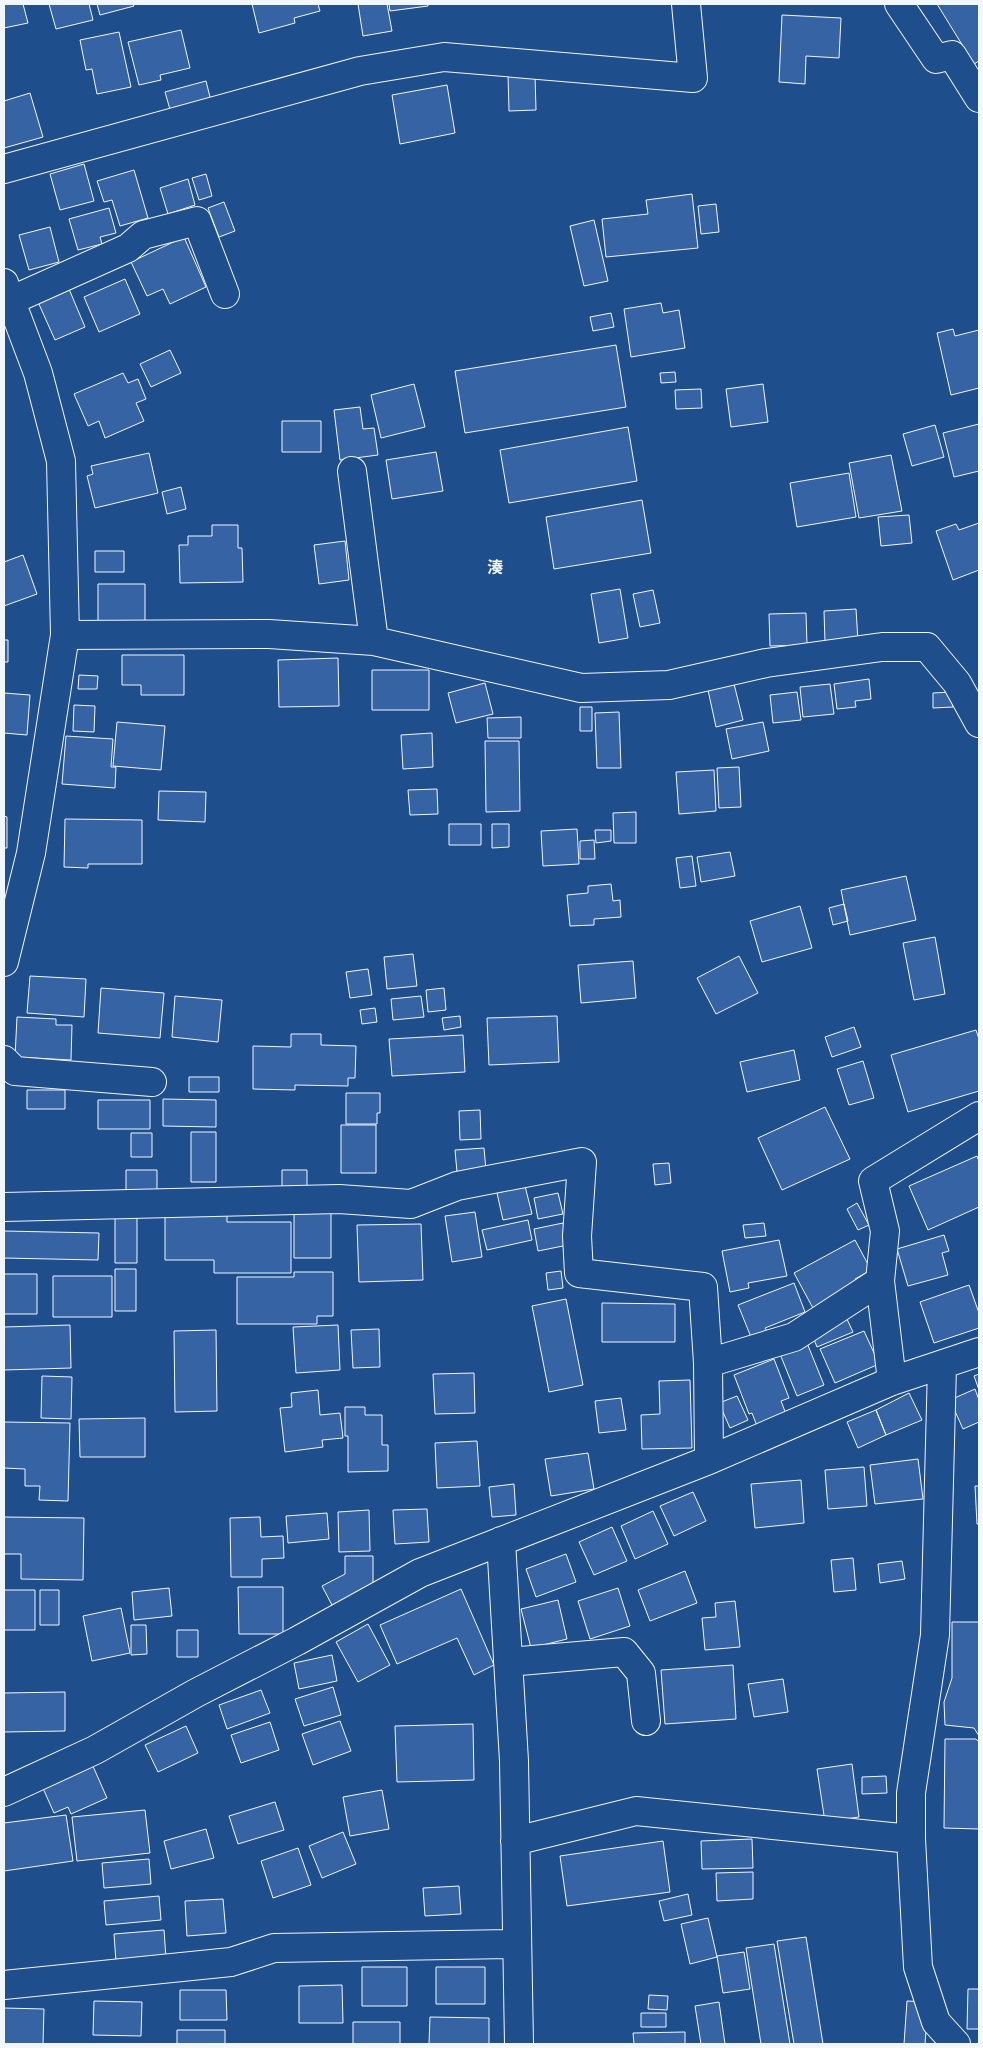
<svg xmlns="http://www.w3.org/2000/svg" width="983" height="2048" font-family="'Titillium Web','Noto Sans JP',sans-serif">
<rect width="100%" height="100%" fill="#1f4e8c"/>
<path fill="#3563a3" stroke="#f2f6ff" d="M4,4H23L28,23L4,28Z
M49,4H89L93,20L56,29Z
M97,4H133L134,6L100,15Z
M252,4H318L320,11L294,18L295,23L259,33Z
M358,4H387L392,31L363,36Z
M389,4H428V6L390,11Z
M937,4H979V61L974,64Z
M782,15L841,18L839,58L806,56L805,84L779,82Z
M181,30L190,68L160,75L161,80L139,85L128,42Z
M119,32L131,87L97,94L92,69L86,70L80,40Z
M508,75H535L536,110L509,111Z
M206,81L213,109L173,120L165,92Z
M447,85L455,133L400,144L392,95Z
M30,93L43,137L4,148V101Z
M84,164L94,201L60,210L50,174Z
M134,170L148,218L120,226L112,200L104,202L97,181Z
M206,174L212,196L199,200L192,178Z
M188,179L195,205L168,214L160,188Z
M692,194L698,248L606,257L602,219L648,214L646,200Z
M224,202L235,231L219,237L208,208Z
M716,204L719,232L701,234L698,206Z
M109,208L116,233L100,237L102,244L78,250L69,219Z
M594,220L608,281L584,286L570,226Z
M50,227L59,262L29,270L19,235Z
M184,237L206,287L170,304L163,289L147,296L131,262Z
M125,279L140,314L99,332L84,297Z
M69,289L85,327L55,340L38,302Z
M661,303L663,313L679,310L685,348L631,357L624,309Z
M611,313L614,327L593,331L590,317Z
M953,329L955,336L979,330V388L951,395L937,333Z
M616,345L626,407L465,433L455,371Z
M170,350L181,373L151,387L140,364Z
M675,372L676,382L661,383L660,373Z
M123,373L128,383L138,379L146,399L136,403L144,421L105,438L99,421L88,426L74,394Z
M414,384L425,427L381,438L371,395Z
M763,384L768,422L731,427L726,389Z
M701,389L702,408L676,409L675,390Z
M360,407L363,429L374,428L378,455L340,460L334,410Z
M282,421H321V452H282Z
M979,424V471L954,477L943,433Z
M935,425L944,457L912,466L903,434Z
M628,427L637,481L509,503L500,450Z
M436,452L443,491L392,499L386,460Z
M149,453L158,493L95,508L87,476L93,474L91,466Z
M891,455L902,511L859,518L849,463Z
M849,473L856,517L797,527L790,483Z
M181,487L186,509L167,514L162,492Z
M642,500L651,553L554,569L546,517Z
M909,515L912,543L881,546L878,517Z
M979,523V570L953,580L936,531L956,524L959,530Z
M212,525H238V548H242L243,582L180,583L179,545H188V536H212Z
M345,541L349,580L319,584L314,545Z
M95,551H124V572H95Z
M23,555L37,594L4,606V562Z
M98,584H145V621H98Z
M620,589L628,638L599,643L591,594Z
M653,590L660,623L640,627L633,594Z
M856,609L858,641L825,642L824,611Z
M806,613L807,645L770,646L769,614Z
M4,640H8V662H4Z
M122,655H184V695H141V685H122Z
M338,658L339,706L279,707L278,660Z
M372,670H429V710H372Z
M79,675L98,676L97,689H78Z
M869,679L871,699L855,701L856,707L837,709L834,684Z
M485,683L493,714L456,723L448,693Z
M734,684L743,720L716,727L708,690Z
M830,684L834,714L803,717L800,687Z
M797,692L801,720L773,723L770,695Z
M953,692V707L933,708V693Z
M4,693L30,695L27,735L4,733Z
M74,705L95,706L94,732L73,731Z
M580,707H592V731H580Z
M619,712L621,768H597L595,713Z
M521,717V738H488L487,718Z
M117,722L165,726L161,770L113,766Z
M763,722L769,751L732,759L726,729Z
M432,733L433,767L403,769L401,735Z
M66,736L113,739L111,767H116L115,788L62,784Z
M485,741H519L520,811L486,812Z
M739,767L741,807L719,808L717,768Z
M714,770L716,811L679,814L676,772Z
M437,789L438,814L410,815L408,790Z
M159,791L206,792L205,822L158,820Z
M636,812V843H614L613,813Z
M4,816L7,817V848H4Z
M65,819L142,820V864H88V868L64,867Z
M449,824H481V845H449Z
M492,824H509V847L492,848Z
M577,829L579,864L543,866L541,831Z
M595,830H611V841L596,843Z
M594,840L595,859H580V841Z
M730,852L735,876L701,882L697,857Z
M692,856L696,886L680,888L676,858Z
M906,876L916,920L850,935L841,890Z
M611,884L613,901L620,900L621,917L594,919V925L570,926L567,895L588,893V886Z
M844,904L848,921L833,925L829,908Z
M800,906L812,948L762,962L750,921Z
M935,937L945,994L914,1000L903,943Z
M413,954L417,986L387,989L384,957Z
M739,956L758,993L716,1014L697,978Z
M633,961L636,998L581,1003L578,965Z
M368,969L372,995L350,998L346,972Z
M30,976L86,979L84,1017L27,1013Z
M101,988L164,993L160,1038L98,1033Z
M444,988L446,1010L428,1012L426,990Z
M175,996L222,1000L218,1042L172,1037Z
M421,996L424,1017L393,1020L391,999Z
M375,1008L377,1022L362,1024L360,1010Z
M460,1016L461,1027L444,1030L442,1018Z
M557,1016L559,1062L489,1065L487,1018Z
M17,1017L56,1019V1025H72L71,1060L15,1057Z
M854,1027L861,1047L832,1057L825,1037Z
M976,1030L979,1039V1091L908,1112L891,1055Z
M291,1034H321V1045L356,1046L355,1078H348V1086L295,1085V1090L253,1089V1046L291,1047Z
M463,1035L465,1072L392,1076L389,1039Z
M794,1050L800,1080L747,1092L740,1062Z
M863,1061L874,1098L849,1105L837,1069Z
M189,1077H219V1092H189Z
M27,1090H65V1109H27Z
M346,1093H380V1113H377V1124H346Z
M163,1099L216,1100V1127L163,1126Z
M98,1100H150V1129H98Z
M825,1107L850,1159L782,1190L758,1138Z
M480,1110L481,1139L460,1140L459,1111Z
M341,1125H376V1173H341Z
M191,1132H216V1182H191Z
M131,1133H152V1157H131Z
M484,1148L486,1170L457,1172L455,1150Z
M977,1156L979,1161V1207L928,1230L909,1186Z
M669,1163L671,1183L655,1185L653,1164Z
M126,1170H157V1193H126Z
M282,1170H307V1187H282Z
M525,1186L532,1214L503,1220L497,1193Z
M558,1193L563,1214L538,1219L534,1198Z
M857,1203L869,1225L858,1230L847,1209Z
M475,1212L482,1257L452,1262L445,1216Z
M115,1213H137V1263H115Z
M294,1213H331V1258H294Z
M165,1214H227V1222H291V1273H214V1260H165Z
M528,1220L532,1240L487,1250L482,1230Z
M563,1223L568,1245L538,1251L534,1229Z
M764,1223L766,1236L745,1238L743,1225Z
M421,1224L423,1280L359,1282L357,1225Z
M4,1231L99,1233L98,1260L4,1258Z
M944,1235L949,1251L942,1253L948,1275L908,1286L897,1249Z
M779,1240L787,1276L748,1283L749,1288L730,1292L722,1251Z
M855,1240L871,1270L855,1279L862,1290L814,1310L794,1273Z
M115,1269H136V1311H115Z
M561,1271L563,1288L548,1290L546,1273Z
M294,1272H333V1316H317V1324H237V1277H294Z
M4,1274H37V1314H4Z
M53,1276H112V1317H53Z
M794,1283L805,1312L765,1328L767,1331L751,1337L738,1305Z
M969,1285L979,1313V1328L934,1343L920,1302Z
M566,1299L583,1385L549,1392L532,1306Z
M602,1303L675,1304V1342H602Z
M846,1317L853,1332L817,1347L811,1332Z
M70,1325L71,1368L4,1370V1327Z
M338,1325L340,1370L296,1373L293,1327Z
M379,1329L380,1367L353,1368L351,1330Z
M216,1330L217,1411L175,1412L174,1331Z
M864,1331L879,1364L835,1383L820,1349Z
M807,1343L824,1385L797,1396L780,1354Z
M774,1359L789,1398L781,1401L786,1414L757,1426L752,1413L749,1414L734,1375Z
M474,1373L475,1413L435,1414L433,1374Z
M979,1374V1390L974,1376Z
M42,1376L72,1377L71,1419L41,1418Z
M690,1380L692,1448L642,1449L641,1415L660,1414L659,1381Z
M975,1389L979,1400V1422L963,1429L950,1400Z
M318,1390L320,1415L340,1413L343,1438L322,1440L323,1447L285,1452L280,1408L292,1407L291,1393Z
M909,1393L922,1420L886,1435L876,1410Z
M737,1396L748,1420L730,1428L719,1403Z
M621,1398L626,1430L599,1433L595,1401Z
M345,1407H365V1415H382V1445H388V1471L348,1472V1436H345Z
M876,1410L886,1435L858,1448L847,1422Z
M145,1418V1457H80L79,1419Z
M4,1422L70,1423L68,1501L39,1500L40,1486H25V1469L4,1468Z
M477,1441L480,1486L437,1488L435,1443Z
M588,1453L594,1489L551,1496L545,1459Z
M918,1459L923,1499L875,1504L870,1465Z
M864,1467L867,1506L828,1509L825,1470Z
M801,1480L804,1523L755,1528L751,1484Z
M514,1484L516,1515L492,1517L489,1487Z
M975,1486H979V1524H977Z
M693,1492L706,1521L674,1536L660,1506Z
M427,1509L429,1542L395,1544L393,1510Z
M369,1510L370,1551L339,1552L338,1512Z
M653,1511L668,1544L635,1559L621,1526Z
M327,1513L329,1539L288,1543L286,1516Z
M4,1517L84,1518L83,1580L21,1579V1554H4Z
M260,1517L261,1537L283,1536L284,1558L262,1559V1577H231L230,1518Z
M612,1527L627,1561L594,1575L579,1542Z
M566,1554L576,1582L536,1597L526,1569Z
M345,1556H373V1586L333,1607L322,1586L345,1574Z
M853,1558L856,1590L834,1592L831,1560Z
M902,1561L905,1579L880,1583L878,1564Z
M685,1571L697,1603L650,1621L638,1590Z
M238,1587H283V1634H239Z
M169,1588L172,1616L134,1620L132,1592Z
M618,1588L630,1626L590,1639L578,1601Z
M461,1589L494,1665L474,1675L457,1638L397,1664L380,1625Z
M4,1590H35V1630H4Z
M40,1590H59V1625H40Z
M558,1600L567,1639L531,1648L521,1609Z
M735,1601L740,1647L705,1650L702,1618L716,1617L715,1603Z
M121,1608L130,1653L92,1661L83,1616Z
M952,1622H979V1736L974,1728L945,1725L944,1702L952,1678Z
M368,1624L390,1665L358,1682L336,1642Z
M131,1625H146L147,1654L131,1655Z
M177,1630H198V1657H177Z
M332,1655L337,1681L299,1689L294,1663Z
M733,1665L736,1719L665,1724L661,1670Z
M783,1679L788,1712L754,1717L748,1684Z
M333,1687L341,1715L304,1726L295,1699Z
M261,1690L270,1713L227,1729L219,1705Z
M65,1692V1731L4,1732V1693Z
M340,1721L351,1751L313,1765L302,1734Z
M270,1722L279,1750L241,1763L231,1735Z
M473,1724L474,1780L397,1782L395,1726Z
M186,1726L198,1753L158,1772L145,1745Z
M945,1739H976L979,1742V1829L944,1828Z
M92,1764L107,1798L71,1814L68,1807L54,1813L42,1786Z
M852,1764L859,1817L825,1822L817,1769Z
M886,1776L887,1793L862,1794V1777Z
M382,1790L389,1829L350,1836L343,1797Z
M275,1802L284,1830L238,1844L229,1816Z
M145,1810L150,1853L77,1861L72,1817Z
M66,1815L73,1861L4,1871V1823Z
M206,1829L214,1858L171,1869L164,1841Z
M343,1832L356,1864L322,1878L309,1846Z
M752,1839L753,1868L702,1869L701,1841Z
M663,1841L670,1892L567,1906L560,1856Z
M298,1848L311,1885L273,1898L261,1861Z
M149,1859L151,1884L104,1888L102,1863Z
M753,1872V1899L717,1901L716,1873Z
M459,1886L461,1914L425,1916L423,1888Z
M688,1894L692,1915L664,1921L659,1901Z
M159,1896L161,1920L106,1925L104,1901Z
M223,1899L226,1933L187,1936L185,1901Z
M708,1918L717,1957L690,1964L681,1924Z
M164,1930L166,1958L116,1962L114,1934Z
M806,1937L823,2044H794L777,1941Z
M774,1944L790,2044H761L746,1948Z
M744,1952L750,1989L723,1993L717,1956Z
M362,1967H407V2006H362Z
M436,1967H485V2004H436Z
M342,1985L343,2023H299V1986Z
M968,1989H979V2029H967Z
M180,1990H226L227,2020H180Z
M649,1995L668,1996L667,2010L648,2009Z
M94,2001L142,2002L141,2036L93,2035Z
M907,2001L928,2002L925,2044H904Z
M719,2002L725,2044H701L695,2006Z
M4,2008L44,2009L43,2044H4Z
M641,2013H666V2027H641Z
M430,2017L489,2018V2044H429Z
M353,2022H400V2044H353Z
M177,2030H225V2044H177Z
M685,2032V2044H634L633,2033Z"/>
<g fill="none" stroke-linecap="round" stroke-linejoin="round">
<g stroke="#f2f6ff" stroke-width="30">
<path id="minor" d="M899,4L936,59L952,55L979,98
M4,169L360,71L444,57L693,78L686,4
M4,283L38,373L61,461L65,635L31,853L4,962
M10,301L128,248L143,235L197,221L225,294
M352,471L374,641
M65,635L269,634L374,641L581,688L669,685L766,663L882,647H927L957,683L979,723
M4,1060L15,1071L152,1082
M4,1207L339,1199L411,1204L457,1186L582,1162L577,1236L579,1273L703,1287L708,1363L709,1460
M708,1363L794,1337L880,1281
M942,1366L935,1635L911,1793V1839L918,1967L936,2022L956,2044
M892,1381L880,1281L885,1231L873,1181L979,1116
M501,1541L514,1761L519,2044
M508,1662L624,1652L641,1673L646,1721
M4,1792L95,1750L196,1693L297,1641L420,1573L709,1460L892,1381L979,1352
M515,1841L636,1811L911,1839
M4,1985L231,1962L274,1948L517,1944"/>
</g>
<use href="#minor" stroke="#1f4e8c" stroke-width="28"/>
</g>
<g text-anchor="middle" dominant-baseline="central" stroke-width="4" stroke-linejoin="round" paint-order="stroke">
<g font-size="16" font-weight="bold" fill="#f2f6ff" stroke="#1f4e8c">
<text x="495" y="567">湊</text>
</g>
</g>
<rect width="983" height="2048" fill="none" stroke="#f2f6ff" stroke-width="10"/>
</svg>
